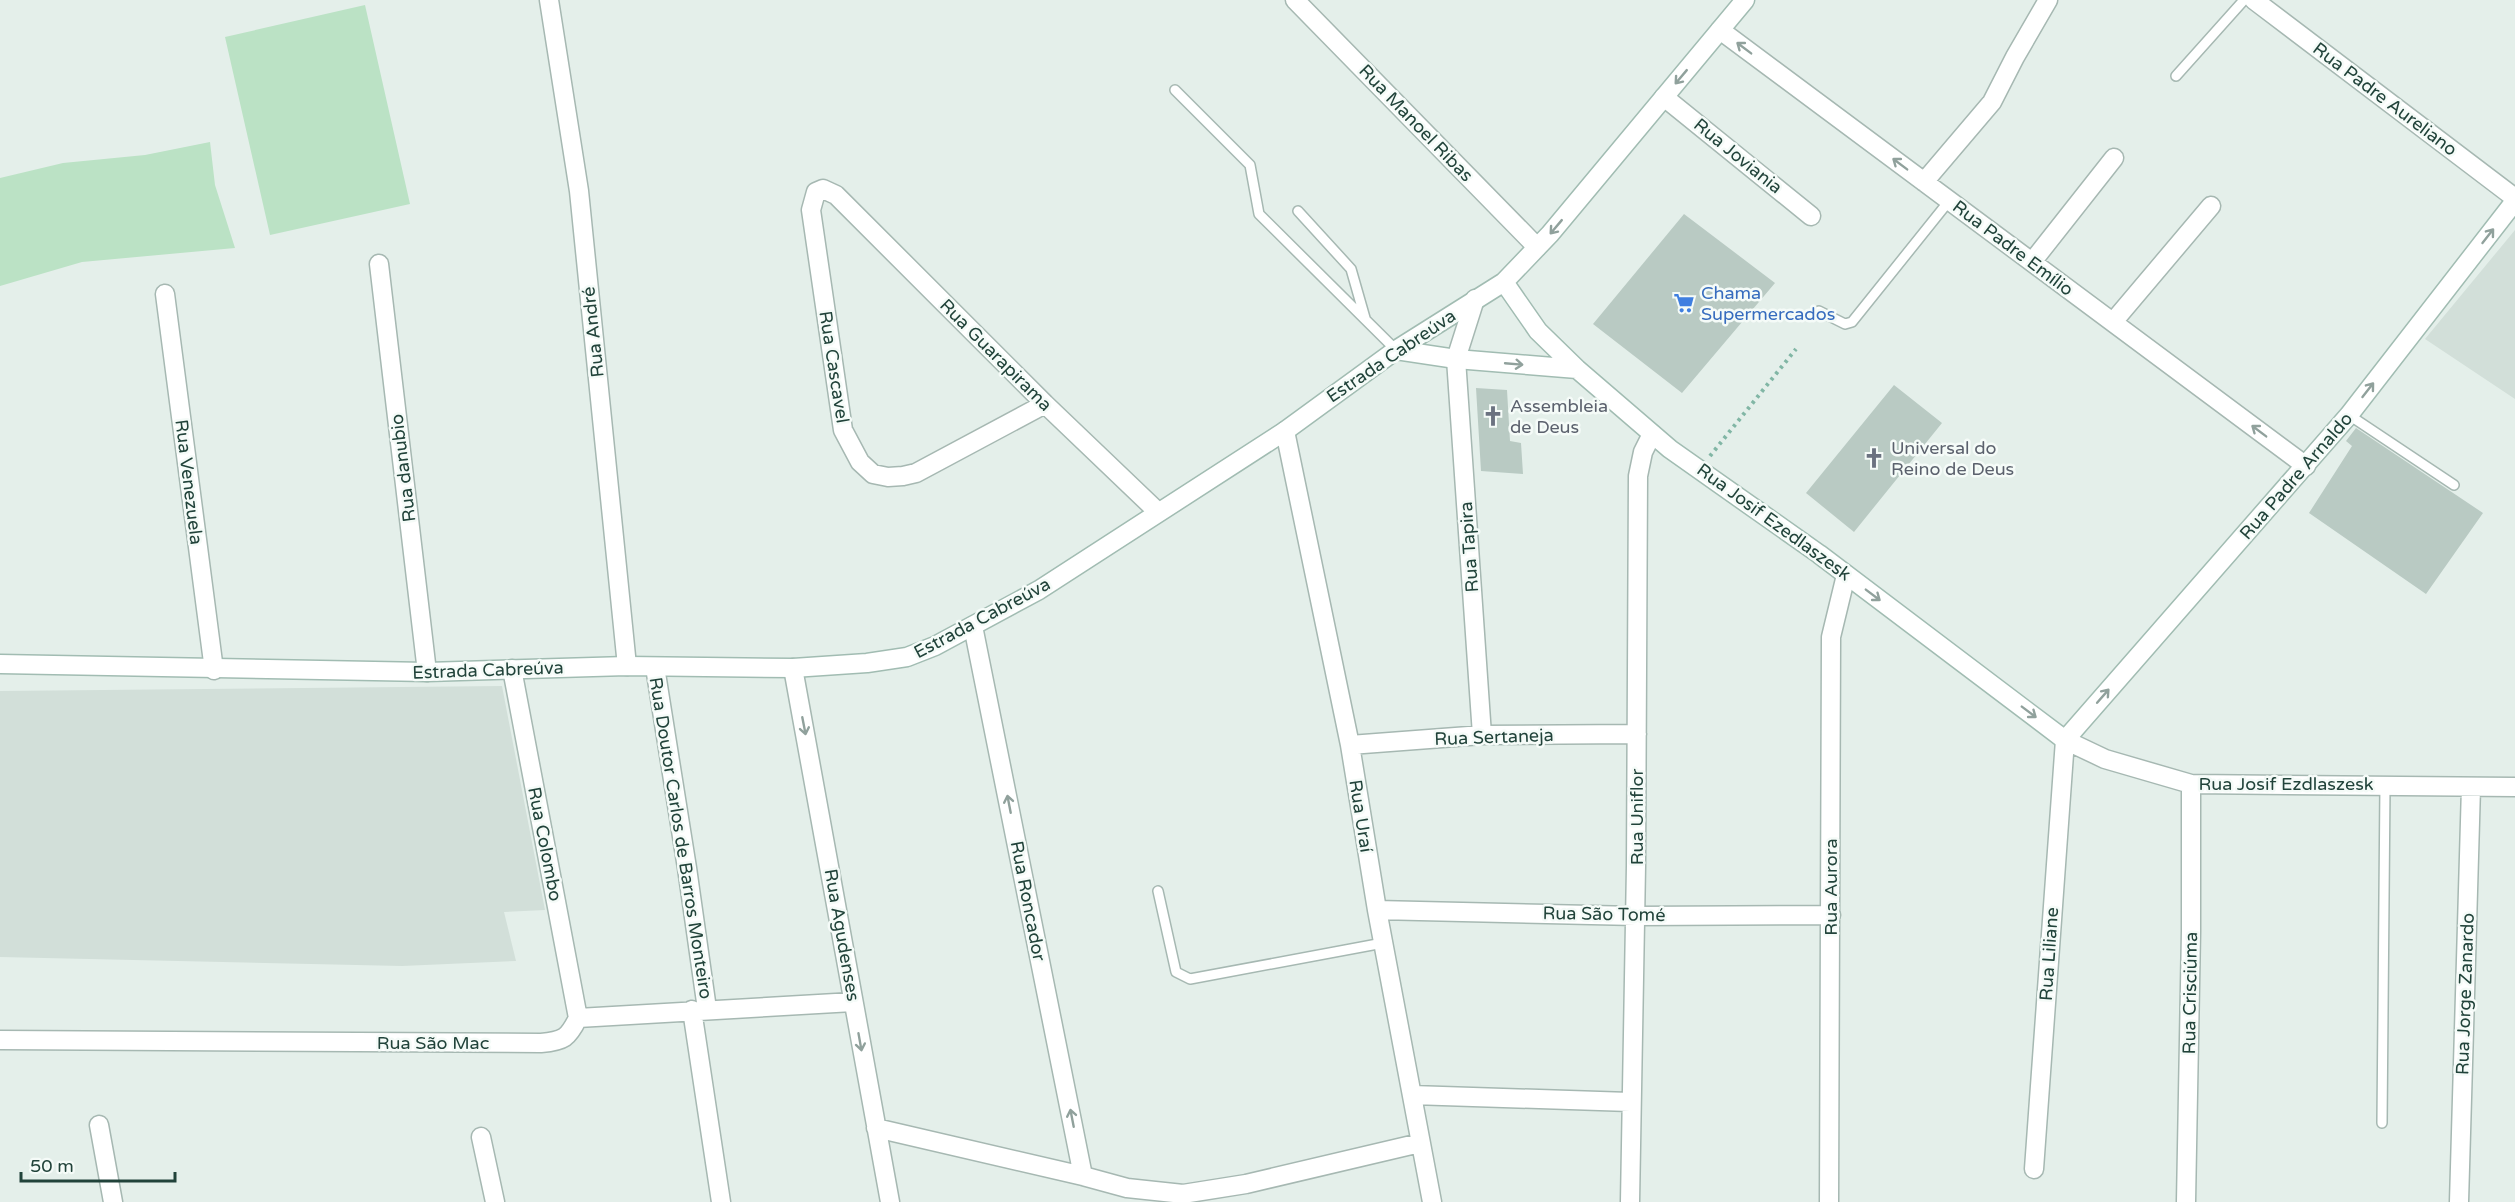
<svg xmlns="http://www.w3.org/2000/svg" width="2515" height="1202" font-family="'Varela Round',sans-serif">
<rect width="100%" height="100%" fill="#e4efea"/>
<path fill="#d2dfd9" d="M2515,230V399L2425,339Z
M502,686L545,910L504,912L516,961L402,966L0,957V691Z"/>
<path fill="#bbe2c5" d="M365,5L410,204L270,235L225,37Z
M210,142L215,185L235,248L82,262L0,286V178L63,163L145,155Z"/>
<path fill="#b9cac3" d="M1684,214L1775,283L1682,393L1593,324Z
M1894,385L1942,423L1854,532L1806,493Z
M1476,388L1507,390L1510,441L1521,443L1523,474L1481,471Z
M2356,428L2483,513L2426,594L2309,513L2352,446L2346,441Z"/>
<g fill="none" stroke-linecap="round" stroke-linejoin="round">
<g stroke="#a6b8b2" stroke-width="12">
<path id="service" d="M2176,76L2244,0
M1175,90L1250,165L1259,214L1396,350
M1298,211L1351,269L1365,318
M1819,311L1845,324L1852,322L1949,201
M2349,415L2454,485
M1158,891L1176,972L1190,979L1383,943
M2382,1123L2385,785"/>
</g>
<g stroke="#a6b8b2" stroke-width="21">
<path id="minor" d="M549,0L579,191L627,666
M1295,0L1537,247
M2254,0L2515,198
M1720,30L2306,466
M1664,97L1811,216
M1924,182L1992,102L2015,57L2048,0
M2032,262L2114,158
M379,264L427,672
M165,294L214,670
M1475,299L1456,359L1482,735
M2113,322L2211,206
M1045,404L916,473L903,476L888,477L873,474L860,462L843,430L811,210L816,192L823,189L836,195L1045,404L1158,512
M1285,431L1350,745L1377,910L1432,1202
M973,626L1083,1176
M655,667L687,868L707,1009
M793,668L890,1202
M512,669L578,1018
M1350,745L1482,735L1637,734
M1377,910L1636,916L1831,915
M692,1010L721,1202
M0,1040L541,1043C564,1041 568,1038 578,1018L853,1002
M1412,1095L1630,1102
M99,1125L113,1202
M876,1128L1083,1176L1127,1188L1183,1194L1246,1184L1420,1143
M481,1137L495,1202
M2034,1169L2065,740L2105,759L2191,784L2515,787
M1630,1202L1636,866L1638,476L1643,452L1652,434
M1829,1202L1831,637L1846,575
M2186,1202L2191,931V784
M2459,1202L2471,787"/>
</g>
<g stroke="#a1bcb2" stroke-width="21">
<path id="secondary" d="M1504,282L1538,331L1577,369L1670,449L1819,554L2065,740L2349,415L2515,201
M1396,350L1456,359L1577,369
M0,664L427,672L627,666L793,668L867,663L907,657L935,646L1039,590L1285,431L1396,350L1504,282L1550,234L1745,0"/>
</g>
<path stroke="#81b6a5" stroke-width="4" stroke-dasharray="3 4.5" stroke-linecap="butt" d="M1710,456L1796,349"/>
<use href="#service" stroke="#fff" stroke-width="9"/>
<use href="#minor" stroke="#fff" stroke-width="18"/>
<use href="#secondary" stroke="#fff" stroke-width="18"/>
</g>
<defs><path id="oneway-shaft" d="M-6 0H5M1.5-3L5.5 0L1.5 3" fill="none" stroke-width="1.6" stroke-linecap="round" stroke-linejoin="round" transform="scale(1.5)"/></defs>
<g stroke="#90a19c">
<use href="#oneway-shaft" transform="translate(1744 48) rotate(-143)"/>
<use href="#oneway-shaft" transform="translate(1681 77) rotate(130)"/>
<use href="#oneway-shaft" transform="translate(1900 164) rotate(-143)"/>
<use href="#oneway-shaft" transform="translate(1556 227) rotate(130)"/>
<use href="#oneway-shaft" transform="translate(2488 236) rotate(-52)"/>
<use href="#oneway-shaft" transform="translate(1514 364) rotate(5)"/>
<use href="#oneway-shaft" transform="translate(2368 390) rotate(-52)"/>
<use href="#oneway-shaft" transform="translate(2259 431) rotate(-143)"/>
<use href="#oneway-shaft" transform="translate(1873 595) rotate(37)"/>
<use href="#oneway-shaft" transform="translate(2103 696) rotate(-49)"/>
<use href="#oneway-shaft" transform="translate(2029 712) rotate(37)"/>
<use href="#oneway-shaft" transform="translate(804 726) rotate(79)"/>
<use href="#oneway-shaft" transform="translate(1009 804) rotate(-101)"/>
<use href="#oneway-shaft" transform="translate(860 1042) rotate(80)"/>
<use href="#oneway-shaft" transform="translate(1072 1118) rotate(-101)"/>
</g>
<defs>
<g id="supermarket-bare" transform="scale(1.62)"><path d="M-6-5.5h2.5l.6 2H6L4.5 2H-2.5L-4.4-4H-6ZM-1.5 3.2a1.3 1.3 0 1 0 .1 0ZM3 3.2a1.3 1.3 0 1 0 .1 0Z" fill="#3f7fe0" stroke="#f5fbf8" stroke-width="2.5" paint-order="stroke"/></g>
<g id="church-bare" transform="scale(1.62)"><path d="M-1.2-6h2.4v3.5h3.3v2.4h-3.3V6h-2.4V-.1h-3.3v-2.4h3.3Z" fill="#6b7280" stroke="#f5fbf8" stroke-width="2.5" paint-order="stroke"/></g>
</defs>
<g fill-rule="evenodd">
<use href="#supermarket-bare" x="1684" y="303"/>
<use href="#church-bare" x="1493" y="416"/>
<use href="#church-bare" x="1874" y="458"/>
</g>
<g text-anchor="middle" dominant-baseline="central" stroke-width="5" stroke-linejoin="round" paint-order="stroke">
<g font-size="18" fill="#21433a" stroke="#f5fbf8">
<text transform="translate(2385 99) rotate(37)">Rua Padre Aureliano</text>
<text transform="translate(1416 123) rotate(46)">Rua Manoel Ribas</text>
<text transform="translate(1738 156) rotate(39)">Rua Joviania</text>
<text transform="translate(2013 248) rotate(37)">Rua Padre Emílio</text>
<text transform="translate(593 332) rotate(-96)">Rua André</text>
<text transform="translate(996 355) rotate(45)">Rua Guarapirama</text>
<text transform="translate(1391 356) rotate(-34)">Estrada Cabreúva</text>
<text transform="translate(834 367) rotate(81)">Rua Cascavel</text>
<text transform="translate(403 468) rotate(-97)">Rua danubio</text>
<text transform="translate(2296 476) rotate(-49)">Rua Padre Arnaldo</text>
<text transform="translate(189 482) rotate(83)">Rua Venezuela</text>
<text transform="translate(1774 522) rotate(36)">Rua Josif Ezedlaszesk</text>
<text transform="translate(1469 547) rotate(-94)">Rua Tapira</text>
<text transform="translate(982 618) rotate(-28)">Estrada Cabreúva</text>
<text transform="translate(488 670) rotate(-2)">Estrada Cabreúva</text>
<text transform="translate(1494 737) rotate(-2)">Rua Sertaneja</text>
<text x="2286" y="784">Rua Josif Ezdlaszesk</text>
<text transform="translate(1361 816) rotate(81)">Rua Uraí</text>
<text transform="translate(1637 817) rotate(-90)">Rua Uniflor</text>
<text transform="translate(681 838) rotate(81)">Rua Doutor Carlos de Barros Monteiro</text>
<text transform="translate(545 844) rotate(79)">Rua Colombo</text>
<text transform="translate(1831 887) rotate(-90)">Rua Aurora</text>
<text transform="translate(1028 901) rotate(79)">Rua Roncador</text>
<text transform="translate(1604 914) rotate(1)">Rua São Tomé</text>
<text transform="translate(842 935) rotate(80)">Rua Agudenses</text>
<text transform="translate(2049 954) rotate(-86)">Rua Liliane</text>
<text transform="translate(2190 993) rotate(-89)">Rua Crisciúma</text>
<text transform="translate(2465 994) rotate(-88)">Rua Jorge Zanardo</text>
<text x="433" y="1043">Rua São Mac</text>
</g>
<g font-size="18" fill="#366cbe" stroke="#f5fbf8" text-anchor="start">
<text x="1701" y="293">Chama<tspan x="1701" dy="21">Supermercados</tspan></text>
</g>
<g font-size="18" fill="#5b616d" stroke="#f5fbf8" text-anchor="start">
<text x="1510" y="406">Assembleia<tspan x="1510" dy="21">de Deus</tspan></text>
<text x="1891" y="448">Universal do<tspan x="1891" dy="21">Reino de Deus</tspan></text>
</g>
</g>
<path d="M21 1172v9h154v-9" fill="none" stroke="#21433a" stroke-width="3"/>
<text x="30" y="1172" font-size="18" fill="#21433a" stroke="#f5fbf8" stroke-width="4.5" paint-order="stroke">50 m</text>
</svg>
